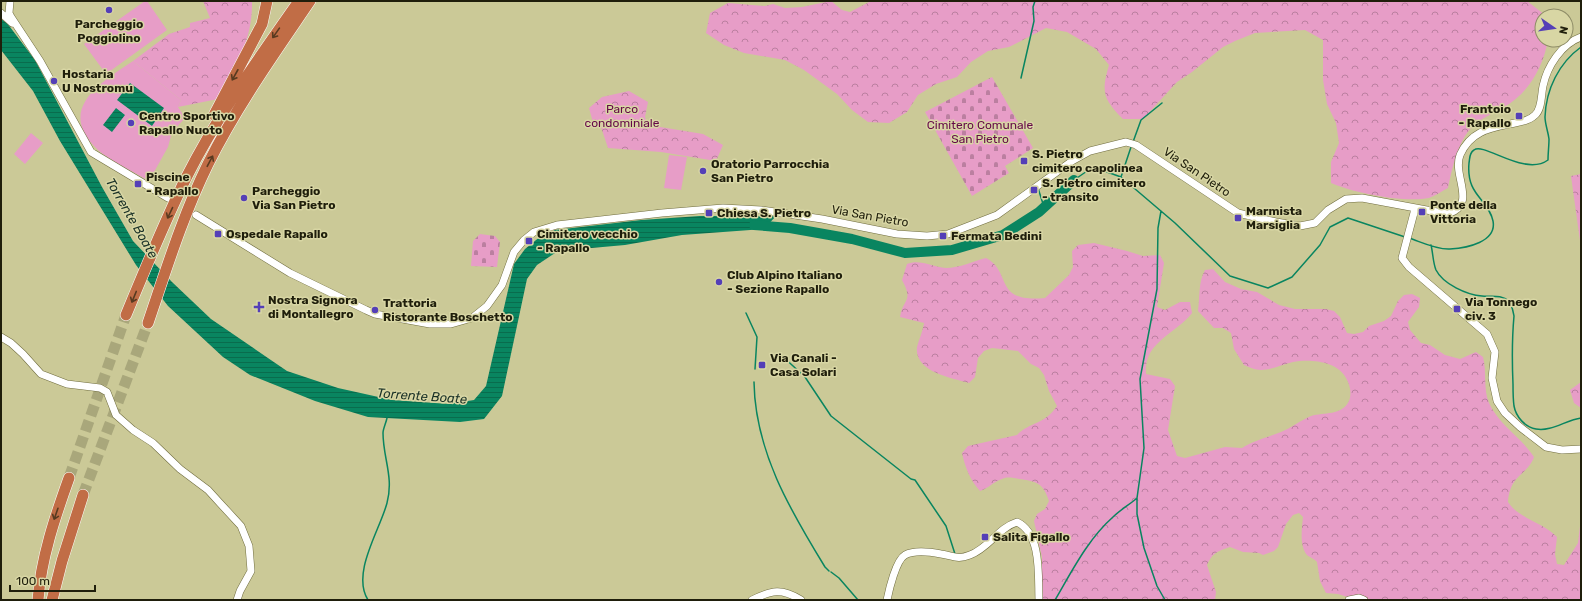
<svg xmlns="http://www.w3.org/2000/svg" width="1582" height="601" font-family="Rubik,sans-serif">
<defs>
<pattern id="forest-crowns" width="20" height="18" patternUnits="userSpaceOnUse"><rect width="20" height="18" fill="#e79dc7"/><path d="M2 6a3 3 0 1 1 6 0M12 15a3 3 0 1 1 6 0" fill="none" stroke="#bb7fa0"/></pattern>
<pattern id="cemetery-stones" width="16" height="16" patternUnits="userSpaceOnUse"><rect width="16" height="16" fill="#e79dc7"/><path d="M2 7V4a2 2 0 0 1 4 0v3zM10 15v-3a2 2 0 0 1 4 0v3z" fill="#bb7fa0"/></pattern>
<pattern id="water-rules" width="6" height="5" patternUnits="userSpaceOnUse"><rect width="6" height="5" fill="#098560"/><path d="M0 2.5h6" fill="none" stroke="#096c4d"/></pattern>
</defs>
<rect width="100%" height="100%" fill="#cbc997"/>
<path fill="#e79dc7" d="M145,1H147L167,30L106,74L84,44Z
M133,61L181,100L178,107L185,118L172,132L168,147L149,181C136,173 107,159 97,149C56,109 100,83 133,61Z
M31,133L43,143L25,164L14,154Z
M669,155L687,157L681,190L664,188Z"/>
<path fill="url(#forest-crowns)" d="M203,1H252C253,39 236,66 218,99L178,107L181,100L133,61L169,34L190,27V23L210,18Z
M831,1L842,10L850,12L871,1H1527L1545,15L1542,16V40H1548C1543,67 1529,93 1504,107C1495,113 1481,118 1473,126C1458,140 1452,169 1448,188C1442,191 1435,196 1429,198C1404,203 1354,193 1331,183V162L1339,143L1336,123L1327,104L1323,80V40L1305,30L1255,33L1235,41L1223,47L1192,72L1177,82L1143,119H1123C1103,99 1101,92 1109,65L1096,49L1067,32L1046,28L1009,47L988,51L971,62L957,77L936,84L918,95L907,112L889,123L868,122L852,110L837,94L804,70L785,60L744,53L724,45L706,33L710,13L728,3L765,6L773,4L785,8L802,7Z
M629,91L648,102L645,117L648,125L703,134L723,145L716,161L661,152L608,148L600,124L594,126L589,108L602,97Z
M1581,174V248L1571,176Z
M1094,243L1127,251L1143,256L1160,255L1164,263L1157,307L1165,310L1180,302H1190L1192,313C1176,334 1143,342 1146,374L1170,379L1175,386L1168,430L1177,456L1185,458L1225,447L1242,448C1253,441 1268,437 1281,432C1291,428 1301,420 1311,416C1324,412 1342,416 1349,401C1352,393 1350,385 1346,378C1337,361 1310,359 1293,362C1283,364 1272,370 1261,370C1255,370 1249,367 1244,365L1234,349L1231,333L1223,328H1214L1198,311C1200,298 1198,282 1205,270L1213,269L1225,282L1241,289L1257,292L1279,305L1295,309H1326L1334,311L1340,317L1347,333L1354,334L1363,332L1369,326L1384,321L1391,316L1398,301L1404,295L1412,294L1420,298L1419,307L1408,322L1410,330L1421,343L1430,345L1445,355L1460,359L1476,352L1483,357C1487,372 1483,389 1489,403C1499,425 1521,437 1534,457C1527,476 1510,474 1508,502C1519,519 1543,522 1557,537L1555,554L1557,564L1564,565L1578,543L1581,518V600H1357L1338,594L1326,593L1320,581L1317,562C1315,559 1309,557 1307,555C1299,545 1302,528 1303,517L1299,513L1293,515L1286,524L1278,547L1274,551L1263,555L1259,553L1243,552L1230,547C1218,551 1212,553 1207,565L1216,592L1215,600H1042V557L1034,521L1037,514L1045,509L1049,501C1043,483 1038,482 1020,479C1014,478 1008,476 1002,479C993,482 989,488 980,491C970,480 965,467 962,453L968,446L1017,435C1031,421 1043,426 1057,406L1049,391L1044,375L1039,368L1031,364L1018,351L992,348L984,351L978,358L975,377L969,383C952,378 914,372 917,347C919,339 923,331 924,323L900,317C903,298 914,302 902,280L907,264C920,259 932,267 946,268C959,268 974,261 986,258C1013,272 992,303 1045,298L1069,275L1073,267L1072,251L1078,245Z
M1581,382V408L1574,403L1570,390Z"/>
<path fill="url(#cemetery-stones)" d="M992,77L1033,148L1005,166L1009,173L972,196L925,112Z
M480,234L495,236L500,242L497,267L471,266L473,241Z"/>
<path fill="url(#water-rules)" d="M1,19L7,23L35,60L102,187L133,241L172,282L211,319L287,371L338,388L392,400L449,404L474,400L486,386L514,264L525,249L541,236L555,230L641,220L700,216H776L764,229L682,235L625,245L558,251L537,265L527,279L502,396L484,419L460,422L368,417L315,401L250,375L223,357L168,306L136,265L60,141L33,91L1,50Z
M130,83L164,108L152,126L117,100Z
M116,108L125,115L112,132L103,125Z"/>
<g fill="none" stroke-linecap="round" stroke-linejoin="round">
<path stroke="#098560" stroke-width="1.5" d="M1021,78L1034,21L1033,7L1035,1
M1133,142L1141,120L1162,103
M1121,177L1131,147
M1074,180L1093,167L1121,177L1175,223L1230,276L1268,288L1292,277L1320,245L1330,227L1348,218L1405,237
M1038,188L1044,207
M1161,211L1158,228L1157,289L1140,379L1144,448L1137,498V514L1144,548L1157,586L1165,600
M1409,238C1421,242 1437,250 1450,249C1467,248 1497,242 1493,221C1488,198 1466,196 1469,163C1470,158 1469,153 1474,150C1484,142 1525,177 1548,160C1548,153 1549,146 1549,139C1548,131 1545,124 1545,117C1546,89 1559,63 1581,47
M1431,245C1433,253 1433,263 1436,270C1443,284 1467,295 1482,296C1491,297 1501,294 1509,301C1512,305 1513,311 1514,316C1512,338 1512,361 1513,384C1513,391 1513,399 1514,406C1516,417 1525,427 1536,429C1551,432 1566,420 1581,418
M746,313L757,337L755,369
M780,354L805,377L831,416L911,479L915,480L946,526L955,554
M754,382C755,451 790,510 825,567L829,571
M831,572L839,578L858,600
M368,600C351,573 380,530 387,503C394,477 383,458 383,433C383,429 386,423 387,418
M1055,600C1072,571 1088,539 1113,517C1120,510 1129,505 1137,498"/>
<path stroke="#098560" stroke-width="10" d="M754,225L790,228L852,239L905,253L952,250L1003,235L1039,212L1074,180"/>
<path stroke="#a9a77b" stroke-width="11" stroke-dasharray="11 5.5" stroke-linecap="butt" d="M69,478L126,315
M83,495L148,323"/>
<g stroke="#706d3f" stroke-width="8">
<path id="minor" d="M10,1L9,13L11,17L40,61L91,152L168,198
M1,13L12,23
M1415,209L1402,258L1409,267L1487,334L1495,352L1492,378L1497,401L1505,413L1520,427L1546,447L1562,450L1581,449
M196,215L290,273L366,310L375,314L430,324H451L472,318L487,306L502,285L514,252L524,240L534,232L557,225L662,213L723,208L761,210L822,219L897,234L927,236L948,234L997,215L1072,161L1090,151L1126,142L1136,145L1238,213L1276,222L1300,226L1315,223L1328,210L1346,199L1362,198L1448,214C1478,204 1452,176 1460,155C1471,130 1491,128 1515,123C1522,122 1530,120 1535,115C1542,109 1541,95 1543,86C1547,67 1561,44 1581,37
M1,337L11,343L23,354L41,374L67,384L100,388L107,392L116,415L133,430L153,443L180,469L208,490L218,501L241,526L249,546L251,571L240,591L237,600
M752,600C772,590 782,588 801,600
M887,600C889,590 896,560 905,555C914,550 931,552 941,554C954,556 957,560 970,555C989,548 998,528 1017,522C1042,534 1038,576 1039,600
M1349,600L1359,598L1364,600"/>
</g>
<g stroke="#fff" stroke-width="12">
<path id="highway" d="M214,115L262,24L267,1
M126,315C145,269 164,223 186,178C217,116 259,58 299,1
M148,323C166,270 183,215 208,164C237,106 274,54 310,1
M38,600C41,558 55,517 69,478
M52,600L62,561L83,495"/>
</g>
<use href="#minor" stroke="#fff" stroke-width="7"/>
<use href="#highway" stroke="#c16d46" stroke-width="11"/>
</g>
<defs><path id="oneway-shaft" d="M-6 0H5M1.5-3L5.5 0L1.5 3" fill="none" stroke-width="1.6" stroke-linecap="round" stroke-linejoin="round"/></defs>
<g stroke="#583a20">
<use href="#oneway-shaft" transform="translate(276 33) rotate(125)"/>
<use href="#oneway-shaft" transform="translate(235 75) rotate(119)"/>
<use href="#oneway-shaft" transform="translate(210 161) rotate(-62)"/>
<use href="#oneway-shaft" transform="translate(170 213) rotate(115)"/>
<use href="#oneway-shaft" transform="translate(134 297) rotate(112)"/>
<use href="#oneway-shaft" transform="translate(56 514) rotate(109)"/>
</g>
<g fill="#543fb7" stroke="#d8d6a4" stroke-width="1.5">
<circle cx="109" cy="10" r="4"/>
<circle cx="54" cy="81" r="4"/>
<rect x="1515" y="112" width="8" height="8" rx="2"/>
<circle cx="131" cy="123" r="4"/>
<rect x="1020" y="157" width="8" height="8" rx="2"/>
<circle cx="703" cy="171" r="4"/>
<rect x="134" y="180" width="8" height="8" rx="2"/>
<rect x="1030" y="186" width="8" height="8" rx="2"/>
<circle cx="244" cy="198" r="4"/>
<rect x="1418" y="208" width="8" height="8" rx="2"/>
<rect x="705" y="209" width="8" height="8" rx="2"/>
<rect x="1234" y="214" width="8" height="8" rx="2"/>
<rect x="214" y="230" width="8" height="8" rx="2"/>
<rect x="939" y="232" width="8" height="8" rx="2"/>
<rect x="525" y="237" width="8" height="8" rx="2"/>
<circle cx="719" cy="282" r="4"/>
<path d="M257 301h4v4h4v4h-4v4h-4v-4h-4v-4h4z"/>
<rect x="1453" y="305" width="8" height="8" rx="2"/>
<circle cx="375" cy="310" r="4"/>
<rect x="758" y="361" width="8" height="8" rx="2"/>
<rect x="981" y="533" width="8" height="8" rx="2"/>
</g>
<g text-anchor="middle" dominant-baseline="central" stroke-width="3" stroke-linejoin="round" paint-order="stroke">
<g font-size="12" font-weight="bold" fill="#1f1e0b" stroke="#d8d6a4" text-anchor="start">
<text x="109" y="24" text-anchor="middle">Parcheggio<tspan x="109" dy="14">Poggiolino</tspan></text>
<text x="62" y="74">Hostaria<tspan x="62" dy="14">U Nostromu</tspan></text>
<text x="1511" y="109" text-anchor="end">Frantoio<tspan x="1511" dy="14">- Rapallo</tspan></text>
<text x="139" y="116">Centro Sportivo<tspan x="139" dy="14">Rapallo Nuoto</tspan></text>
<text x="1032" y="154">S. Pietro<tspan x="1032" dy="14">cimitero capolinea</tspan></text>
<text x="711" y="164">Oratorio Parrocchia<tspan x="711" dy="14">San Pietro</tspan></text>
<text x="146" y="177">Piscine<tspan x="146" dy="14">- Rapallo</tspan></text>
<text x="1042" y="183">S. Pietro cimitero<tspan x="1042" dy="14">- transito</tspan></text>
<text x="252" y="191">Parcheggio<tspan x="252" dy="14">Via San Pietro</tspan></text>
<text x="1430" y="205">Ponte della<tspan x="1430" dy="14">Vittoria</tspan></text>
<text x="1246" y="211">Marmista<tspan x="1246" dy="14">Marsiglia</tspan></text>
<text x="717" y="213">Chiesa S. Pietro</text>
<text x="226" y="234">Ospedale Rapallo</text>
<text x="537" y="234">Cimitero vecchio<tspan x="537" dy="14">- Rapallo</tspan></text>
<text x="951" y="236">Fermata Bedini</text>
<text x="727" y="275">Club Alpino Italiano<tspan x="727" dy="14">- Sezione Rapallo</tspan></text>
<text x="268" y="300">Nostra Signora<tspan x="268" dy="14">di Montallegro</tspan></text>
<text x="1465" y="302">Via Tonnego<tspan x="1465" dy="14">civ. 3</tspan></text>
<text x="383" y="303">Trattoria<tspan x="383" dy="14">Ristorante Boschetto</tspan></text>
<text x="770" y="358">Via Canali -<tspan x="770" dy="14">Casa Solari</tspan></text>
<text x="993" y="537">Salita Figallo</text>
</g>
<g font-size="12" fill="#650848" stroke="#d8d6a4">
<text x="622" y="109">Parco<tspan x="622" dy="14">condominiale</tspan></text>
<text x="980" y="125">Cimitero Comunale<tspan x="980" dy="14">San Pietro</tspan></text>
</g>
<g font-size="12" fill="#1f1e0b" stroke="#d8d6a4">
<text transform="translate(1197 172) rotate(34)">Via San Pietro</text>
<text transform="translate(870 216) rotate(10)">Via San Pietro</text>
</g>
<g font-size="13" font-style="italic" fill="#193026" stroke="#d8d6a4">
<text transform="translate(132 218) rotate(60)">Torrente Boate</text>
<text transform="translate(422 396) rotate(4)">Torrente Boate</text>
</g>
</g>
<rect width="1582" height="601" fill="none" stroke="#1f1e0b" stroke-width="4"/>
<g transform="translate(1554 28) rotate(103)"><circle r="19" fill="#d8d6a4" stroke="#8e8c67"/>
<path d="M0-3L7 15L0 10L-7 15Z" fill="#543fb7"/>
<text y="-6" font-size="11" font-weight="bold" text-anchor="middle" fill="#1f1e0b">N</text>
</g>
<path d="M10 585v6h85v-6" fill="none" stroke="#1f1e0b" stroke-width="2"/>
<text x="16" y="585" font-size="12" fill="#1f1e0b" stroke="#d8d6a4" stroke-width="3" paint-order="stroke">100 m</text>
</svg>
